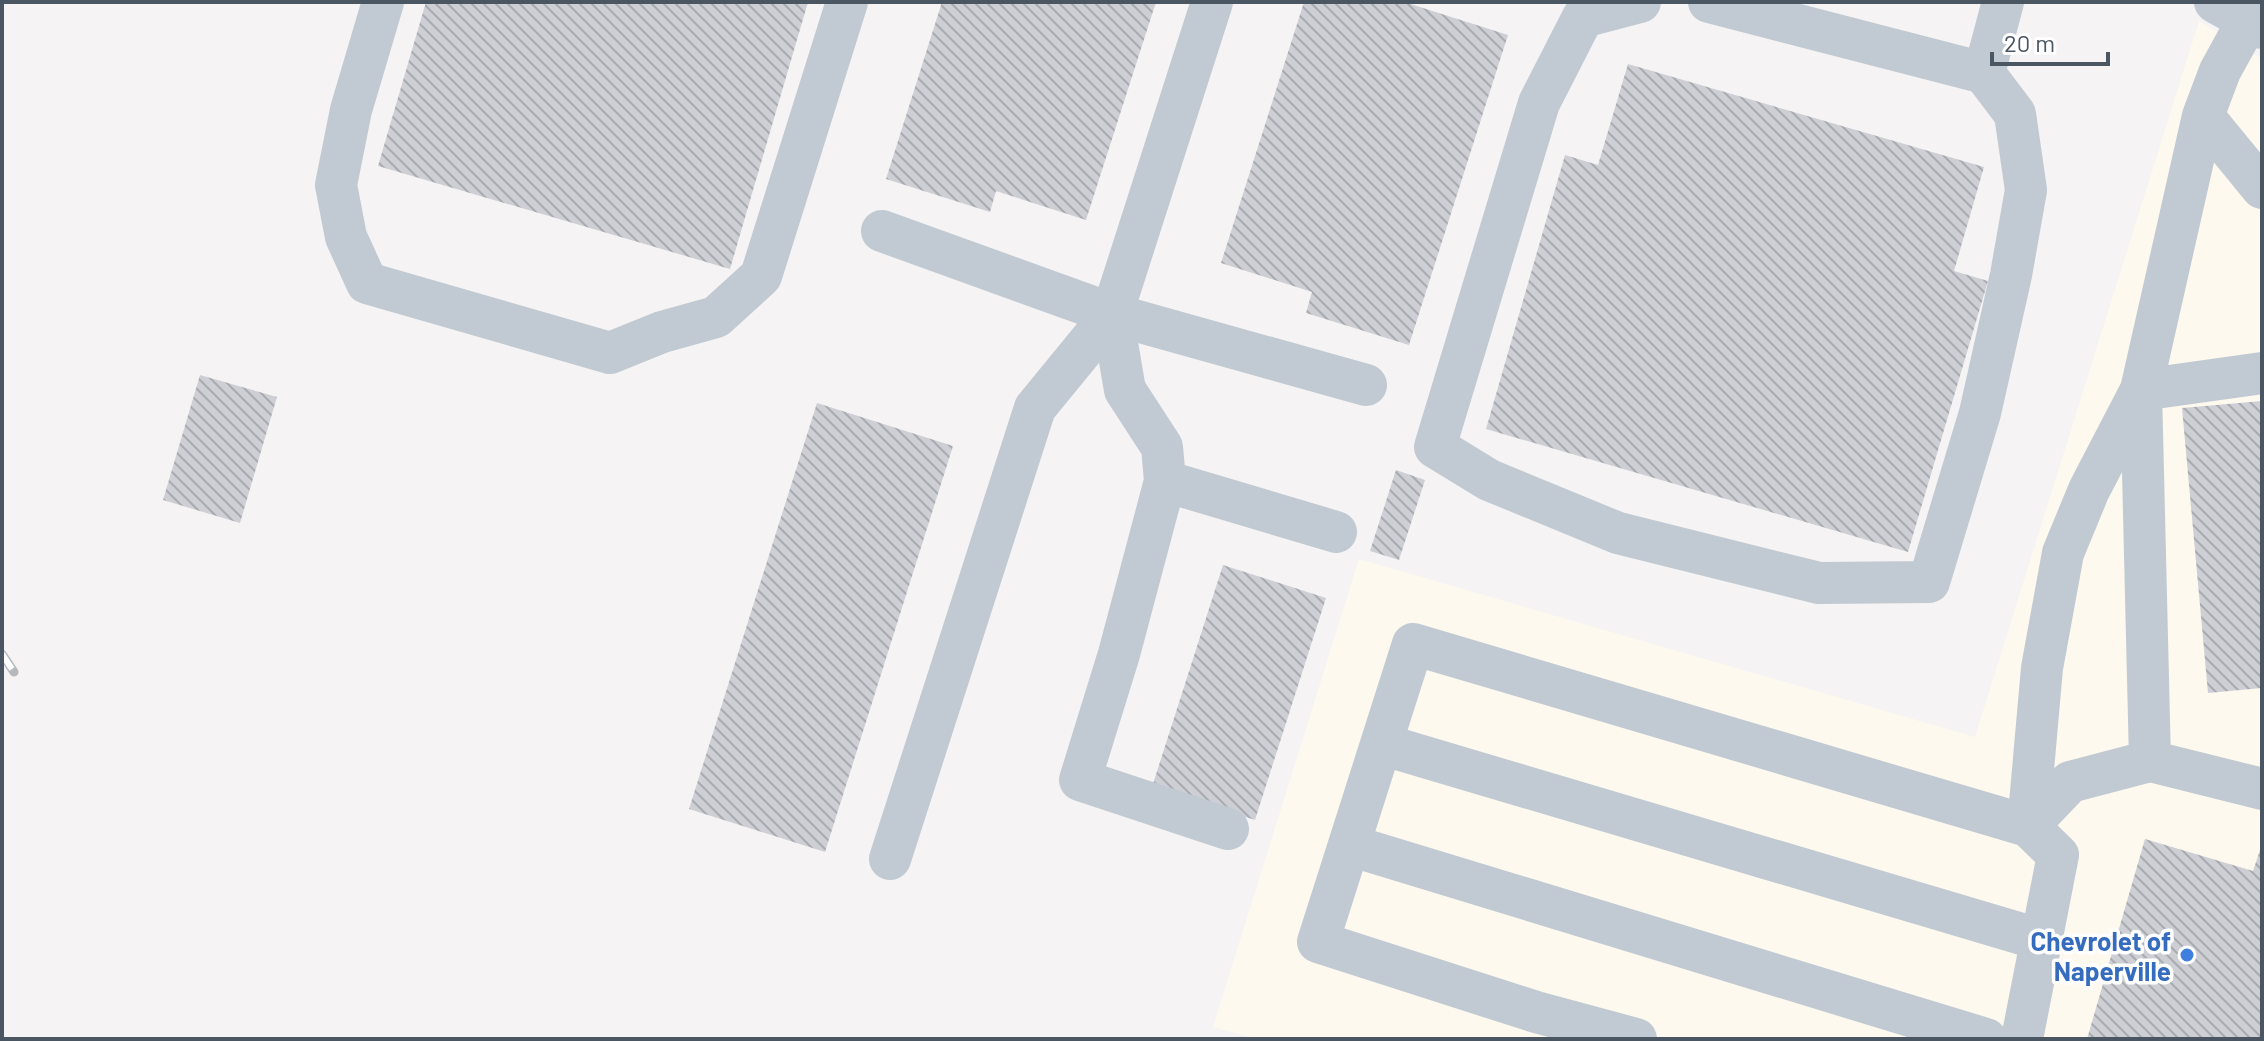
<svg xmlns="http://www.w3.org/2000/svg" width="2264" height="1041" font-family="Barlow,sans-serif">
<defs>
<pattern id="building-back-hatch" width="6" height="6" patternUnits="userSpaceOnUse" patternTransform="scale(2)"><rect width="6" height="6" fill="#cdcfd5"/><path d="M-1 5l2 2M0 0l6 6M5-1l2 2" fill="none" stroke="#a8abb0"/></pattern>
</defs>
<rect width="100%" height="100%" fill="#f5f3f3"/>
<path fill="#fdf9ef" d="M2199,21L2262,59V1039H1257L1213,1027L1359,559L1975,737Z"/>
<path fill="url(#building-back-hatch)" d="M426,2H808L730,269L378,166Z
M942,2H1156L1086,220L996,191L990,212L886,179Z
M1304,2H1404L1508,35L1409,345L1306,313L1312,292L1221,263Z
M1628,64L1984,167L1954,271L1988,281L1908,552L1486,429L1565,155L1598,165Z
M200,375L277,397L240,523L163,500Z
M2262,401V688L2208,693L2182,408Z
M817,403L953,446L825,852L689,809Z
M1396,470L1425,480L1399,560L1370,551Z
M1223,565L1326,598L1255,820L1152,787Z
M2145,839L2253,871L2262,844V1039H2087Z"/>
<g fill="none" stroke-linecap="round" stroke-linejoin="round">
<path stroke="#c1cad2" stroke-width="42" d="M383,2L351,110L336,185L346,237L367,283L610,353L662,332L716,317L761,276L847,2
M1640,2L1583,17L1539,103L1435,447L1489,480L1618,533L1819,583L1929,582L1980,413L2011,275L2026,190L2015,114L1984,73
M1709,2L1984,73L2003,2
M2215,2L2262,28
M2248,20L2220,71L2203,116L2262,188
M882,231L1112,314L1366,385
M1112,314L1125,390L1162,447L1165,481L1119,654L1080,780L1228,829
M1165,481L1336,532
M1381,744L2042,940
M2150,761L2262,789
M1349,845L1986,1039
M890,859L1035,408L1112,314L1212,2
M1636,1039L1536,1012L1318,942L1413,644L2028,826L2042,668L2063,553L2089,490L2141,390L2203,116
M2022,1039L2058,855L2028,826L2070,782L2150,761L2141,390L2262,373"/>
<g stroke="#b5b8bd" stroke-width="9">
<path id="rail" d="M2,654L14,672"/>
</g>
<use href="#rail" stroke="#fff" stroke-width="6" stroke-dasharray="18" stroke-linecap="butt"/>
</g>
<circle fill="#3f7fe0" stroke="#fff" stroke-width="3" cx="2187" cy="955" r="8"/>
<g text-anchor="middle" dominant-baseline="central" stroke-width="7" stroke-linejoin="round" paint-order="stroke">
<g font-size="26" font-weight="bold" fill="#366cbe" stroke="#fff" text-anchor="end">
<text x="2171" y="940">Chevrolet of<tspan x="2171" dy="30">Naperville</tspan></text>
</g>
</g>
<rect width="2264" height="1041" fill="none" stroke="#4a5661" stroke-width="8"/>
<path d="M1992 52v12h116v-12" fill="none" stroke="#4a5661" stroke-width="4"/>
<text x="2004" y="52" font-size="24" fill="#4a5661" stroke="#ffffff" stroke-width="6" paint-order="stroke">20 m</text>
</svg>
